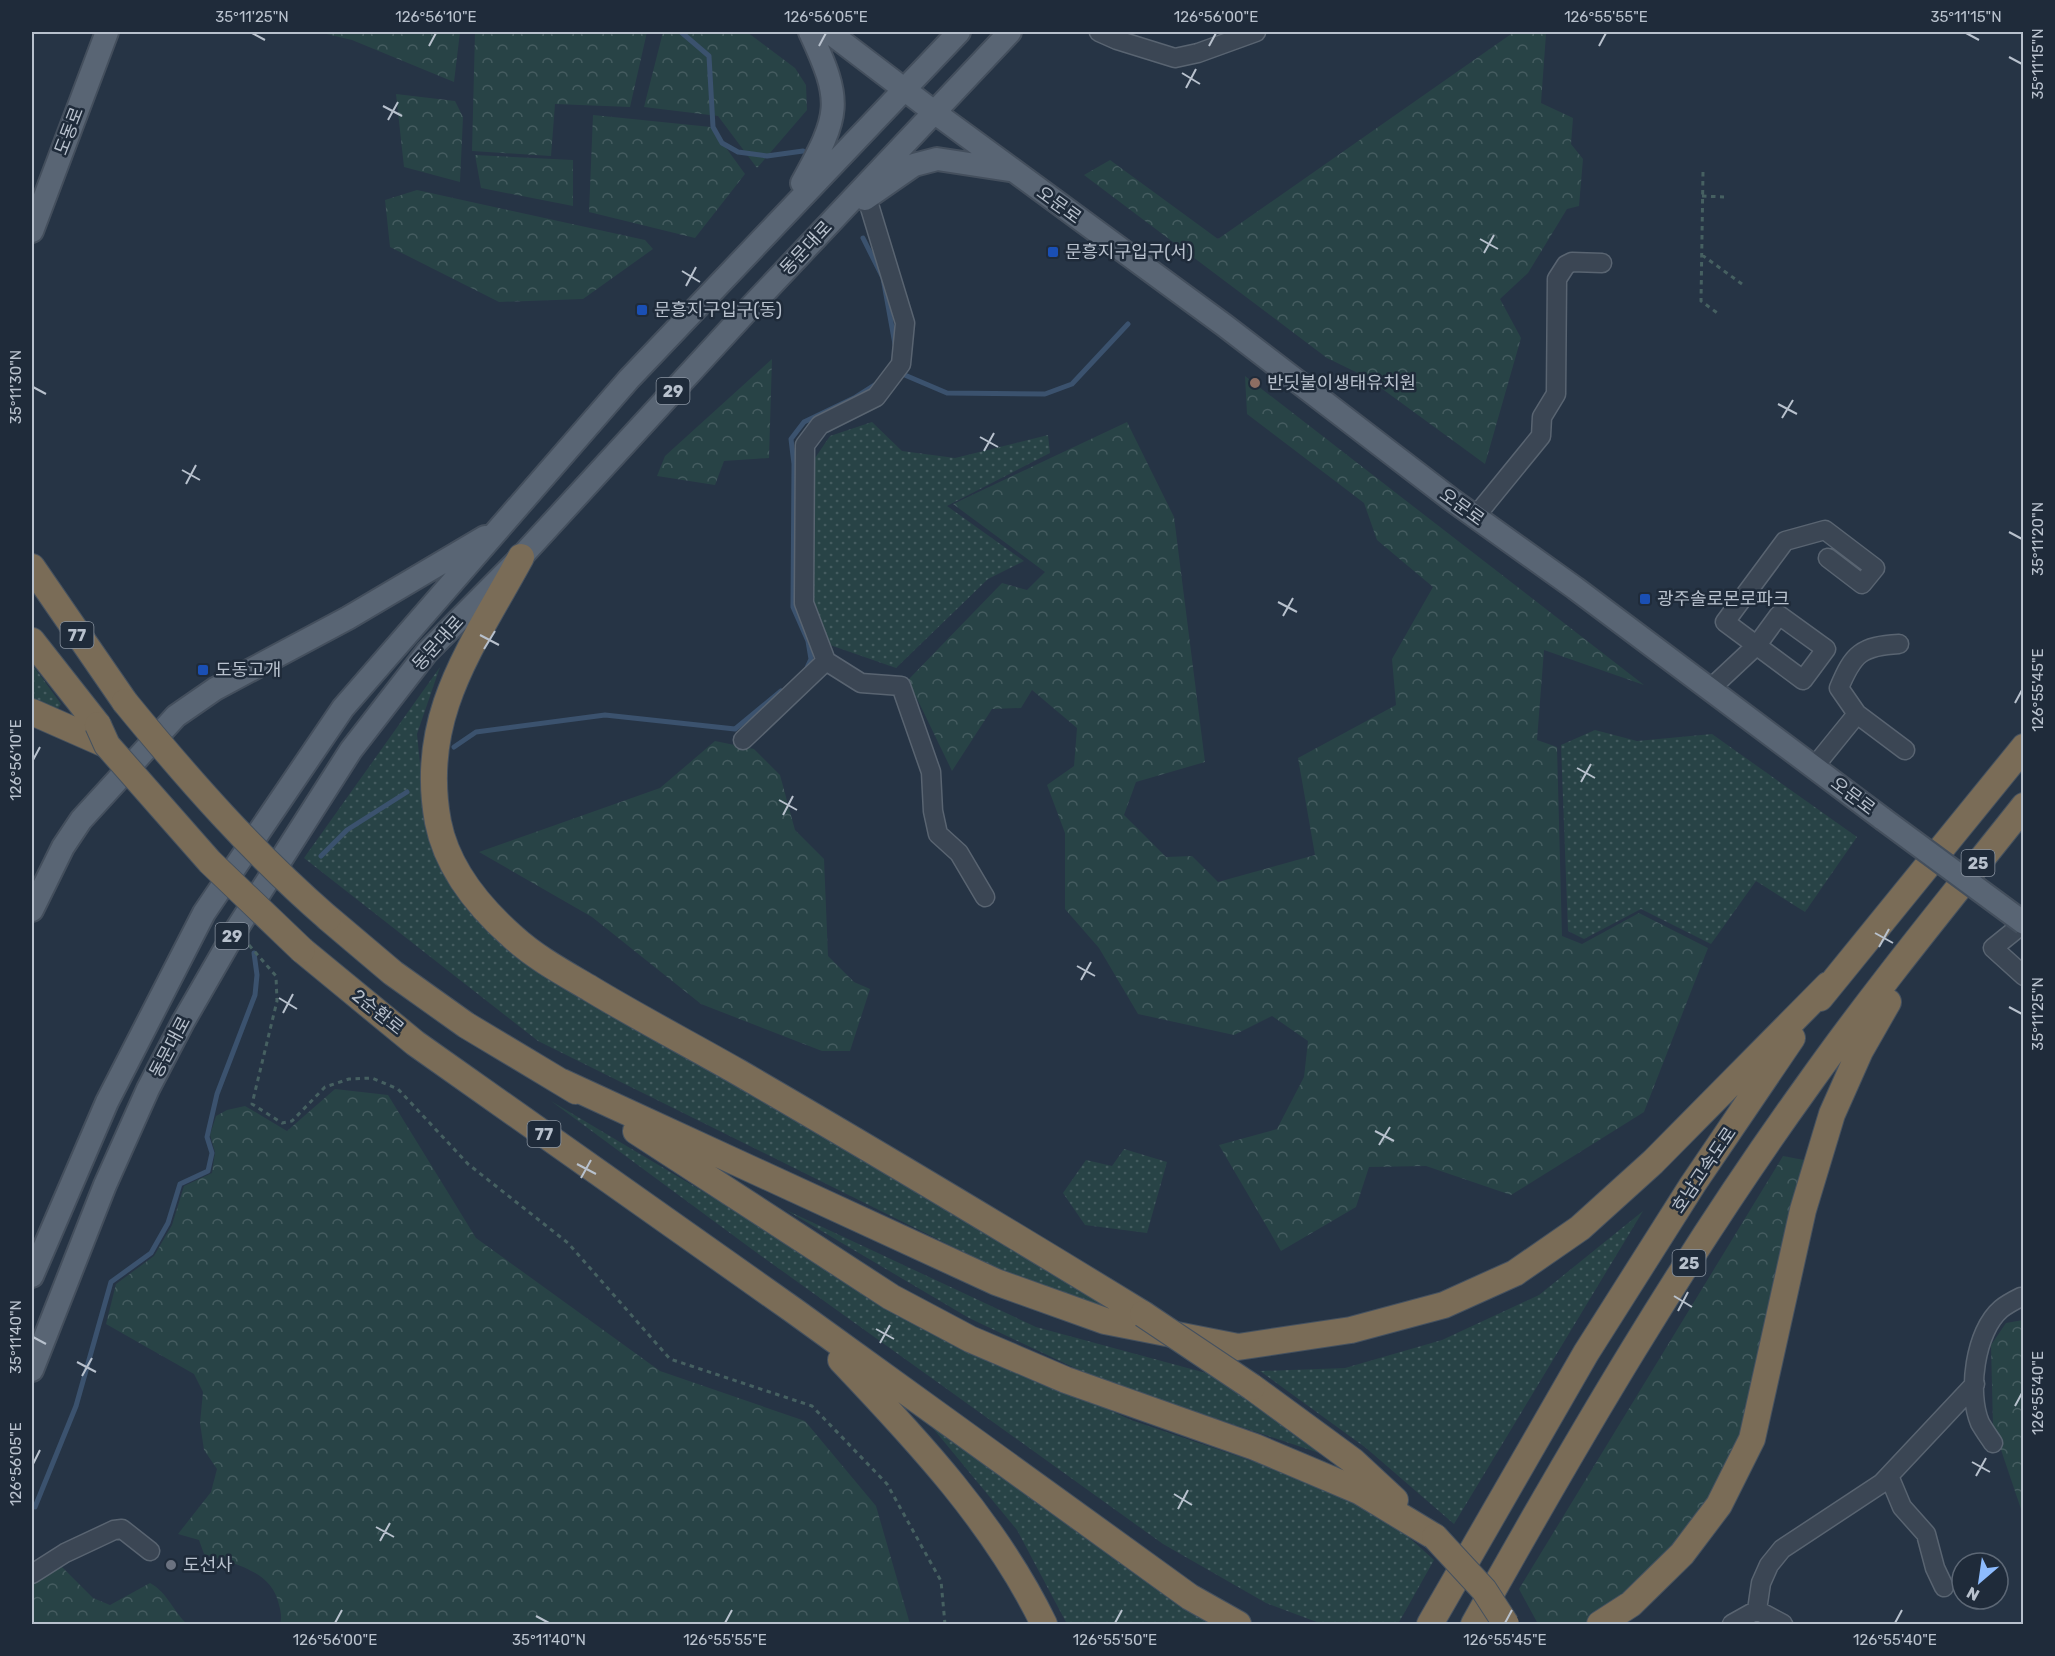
<svg xmlns="http://www.w3.org/2000/svg" width="2055" height="1656" font-family="Rubik,'Noto Sans KR',sans-serif">
<defs>
<pattern id="grass-dots" width="8" height="8" patternUnits="userSpaceOnUse" patternTransform="scale(1.5)"><rect width="8" height="8" fill="#284346"/><path d="M2 2h.1M6 6h.1" fill="none" stroke="#455c60" stroke-width="1.8" stroke-linecap="round"/></pattern>
<pattern id="forest-crowns" width="20" height="18" patternUnits="userSpaceOnUse" patternTransform="scale(1.5)"><rect width="20" height="18" fill="#284346"/><path d="M2 6a3 3 0 1 1 6 0M12 15a3 3 0 1 1 6 0" fill="none" stroke="#455c60"/></pattern>
</defs>
<rect width="100%" height="100%" fill="#263445"/>
<path fill="url(#grass-dots)" d="M872,422L902,451L955,458L1048,435L1050,453L947,506L1024,561L988,579L896,668L830,645L812,604L815,458L830,436Z
M32,664L61,704L57,710L32,704Z
M440,667L417,734L426,824L475,907L1117,1311L1036,1288L538,1041L304,858Z
M1595,730L1637,741L1712,734L1857,837L1805,912L1756,881L1711,944L1641,909L1584,939L1568,931L1561,745Z
M551,1101L931,1327L1131,1420L1338,1490L1381,1512L1434,1560L1398,1624H1322L1266,1603L1163,1544L753,1250Z
M1124,1149L1167,1162L1147,1233L1085,1225L1063,1193L1086,1160L1112,1166Z
M786,1210L1036,1327L1206,1373L1340,1460L1098,1379L969,1318Z
M1643,1211L1454,1524L1366,1448L1260,1371L1345,1368L1442,1340L1539,1295Z
M922,1415L1218,1624H1067L1017,1530Z"/>
<path fill="url(#forest-crowns)" d="M318,32H460L454,82L352,40Z
M475,32H647L630,107L555,104L551,156L472,151Z
M663,32H747L795,68L806,85L807,110L757,168L718,116L644,107Z
M1514,32L1546,34L1541,103L1573,118L1571,144L1583,159L1579,206L1567,209L1528,273L1500,299L1521,338L1485,464L1366,377L1327,358L1084,175L1110,160L1218,239Z
M396,94L455,101L463,117L460,182L404,167Z
M593,115L711,127L745,174L695,238L589,212Z
M475,155L573,160V206L481,188Z
M417,190L645,240L653,249L583,299L499,302L390,247L385,200Z
M772,359L769,458L724,461L715,485L657,476L665,456Z
M1245,376L1644,685L1544,650L1537,740L1557,747L1562,936L1582,944L1639,913L1708,948L1644,1112L1511,1195L1426,1166L1369,1167L1356,1207L1281,1251L1219,1145L1277,1129L1304,1077L1308,1041L1272,1016L1234,1035L1138,1014L1099,948L1065,909V833L1047,785L1074,766L1077,728L1032,690L1021,708L992,709L952,771L908,680L1002,583L1027,590L1045,572L953,504L1127,422L1174,517L1205,762L1136,782L1124,815L1166,857L1192,856L1218,882L1315,855L1298,758L1396,705L1392,659L1433,587L1377,540L1364,503L1247,414Z
M715,741L754,749L780,775L795,830L824,859L828,956L854,982L870,989L850,1051H822L701,1004L592,917L479,852L660,788Z
M335,1089L388,1095L476,1238L660,1371L805,1421L876,1506L910,1624H280C282,1618 281,1612 279,1605C272,1570 234,1564 204,1554L199,1540L178,1534L211,1492L217,1469L204,1450L200,1423L203,1392L194,1374L106,1324L116,1284L154,1256L172,1225L184,1186L212,1173L215,1152L210,1135L216,1116L227,1110L245,1106L287,1131Z
M1783,1156L1804,1160L1778,1279L1765,1372L1726,1476L1680,1549L1592,1624H1538L1519,1589Z
M2023,1320V1515L1993,1426L1991,1345L2006,1323Z
M58,1563L93,1598L110,1605L150,1583C168,1593 173,1611 187,1624H32V1578Z"/>
<g fill="none" stroke-linecap="round" stroke-linejoin="round">
<path stroke="#3b526e" stroke-width="5" d="M681,32L709,56L713,127L722,143L738,152L767,156L803,151
M863,238L883,278L895,344
M900,373L947,393L1045,394L1072,384L1128,324
M805,672L811,659L808,641L793,607L794,464L791,439L804,422L854,398L876,384
M454,747L476,732L605,715L735,729L781,691
M321,856L347,830L407,792
M35,1507L76,1406L111,1282L151,1253L168,1223L180,1184L208,1171L212,1153L207,1137L217,1094L255,995L257,975L254,953"/>
<g stroke="#596471" stroke-width="21">
<path id="minor" d="M1099,32L1117,40L1175,58L1198,53L1256,32
M867,198L905,323L901,364L876,397L820,425L805,445L804,603L826,661L861,683L901,686L931,772L933,811L938,834L959,853L985,897
M1475,517L1541,436L1542,417L1556,394L1557,279L1566,265L1572,262L1602,263
M1710,689L1757,645L1779,615L1826,649L1803,680L1725,622L1785,541L1825,530L1875,568L1862,584L1828,558
M1857,714L1905,750
M743,740L826,661
M1814,767L1857,714L1839,688C1853,654 1861,646 1899,644
M2024,923L1993,948L2024,976
M1993,1443C1989,1437 1984,1430 1980,1423C1967,1393 1975,1331 2001,1309C2007,1304 2015,1300 2021,1297
M1889,1476L1902,1507L1926,1534L1935,1568L1944,1587
M32,1574L65,1553L114,1530L122,1529L150,1551
M1757,1610L1783,1624
M1732,1624L1757,1610L1761,1583L1769,1565L1782,1549L1882,1483L1975,1384"/>
</g>
<g stroke="#444f5d" stroke-width="26">
<path id="major" d="M829,32L934,112L1224,325L1452,500L1575,588L1883,819
M802,183C840,114 843,103 810,32
M865,199L914,165L937,159L1009,170
M32,231L107,32
M32,910L63,847L81,820L176,716L215,689L348,618L485,537
M32,1276L107,1102L204,913L343,708L629,379L959,32
M32,1370L105,1185L148,1089L183,1022L236,930L351,750L427,652L521,557L745,313L1010,32"/>
</g>
<g stroke="#45515f" stroke-width="28">
<path id="highway" d="M521,557C473,646 418,715 438,822C447,868 479,907 513,937C536,958 564,973 591,989C639,1018 689,1044 738,1072C874,1151 1009,1232 1143,1314
M32,567L125,702
M32,641L98,725
M32,712L107,745
M328,918L393,973L466,1025L576,1091
M302,950L415,1043L793,1310L1190,1597L1238,1624
M1820,998L2024,747
M562,1082L996,1282L1105,1321L1238,1347L1351,1330L1444,1305L1515,1273L1580,1228L1653,1162L1828,985
M636,1131L891,1297L970,1339L1066,1380L1255,1447L1359,1491L1435,1537
M841,1360C918,1441 995,1523 1044,1624
M1252,1387L1353,1461L1395,1500
M1430,1624L1586,1353L1693,1184L1792,1038
M1474,1624C1577,1440 1684,1257 1808,1085C1876,989 1951,898 2024,806
M1600,1624L1631,1604L1682,1554L1719,1505L1752,1439L1803,1210L1832,1114L1860,1051L1888,1002"/>
</g>
<path stroke="#466061" stroke-width="3" stroke-dasharray="4.5 4.5" stroke-linecap="butt" d="M1703,172L1701,301L1720,315
M1702,196L1724,197
M1702,255L1742,284
M249,945L276,976L277,1001L252,1104L282,1123L292,1121L325,1087L349,1079L372,1078L398,1089L468,1164L568,1243L670,1359L812,1406L887,1484L941,1581L945,1624"/>
<use href="#minor" stroke="#3b4654" stroke-width="18"/>
<use href="#major" stroke="#596574" stroke-width="22"/>
<use href="#highway" stroke="#7a6c57" stroke-width="26"/>
<g stroke="#444f5d" stroke-width="26" stroke-linecap="butt">
<path id="major-bridge" d="M1883,819L2024,923"/>
</g>
<g stroke="#45515f" stroke-width="28" stroke-linecap="butt">
<path id="highway-bridge" d="M125,702C188,779 253,853 328,918
M98,725L107,745L210,862L302,950
M1143,1314L1252,1387
M1435,1537L1484,1590L1506,1624"/>
</g>
<use href="#major-bridge" stroke="#596574" stroke-width="22"/>
<use href="#highway-bridge" stroke="#7a6c57" stroke-width="26"/>
</g>
<path fill="none" stroke="#b8c1cd" stroke-width="2" d="M252,33L265,40M1966,33L1979,40M429,46L436,33M819,46L826,33M1209,46L1216,33M1599,46L1606,33M2009,57L2022,64M1182,73L1200,84M1186,88L1196,69M383,106L402,116M388,120L398,102M1480,239L1498,249M1484,253L1494,235M682,271L700,282M686,286L696,267M33,387L46,394M1778,404L1797,414M1782,418L1793,400M980,437L998,447M984,451L994,433M182,470L200,480M186,484L196,465M2009,532L2022,539M1278,602L1297,612M1283,616L1293,598M480,635L499,645M484,649L495,631M2015,703L2022,690M33,760L40,747M1577,768L1595,778M1581,782L1591,764M779,800L797,810M783,815L793,796M1875,933L1893,943M1879,947L1889,929M1077,966L1095,976M1081,980L1091,962M279,998L297,1009M2009,1007L2022,1014M283,1013L293,994M1375,1131L1394,1141M1379,1145L1390,1127M577,1164L596,1174M581,1178L591,1160M1674,1296L1692,1307M1678,1311L1688,1292M876,1329L894,1339M33,1337L46,1344M880,1343L890,1325M77,1362L96,1372M82,1376L92,1358M2015,1406L2022,1393M1972,1462L1990,1472M33,1464L40,1450M1976,1476L1986,1458M1174,1494L1192,1505M1178,1509L1188,1490M376,1527L394,1537M380,1541L390,1523M536,1616L549,1623M335,1623L342,1610M725,1623L732,1610M1115,1623L1122,1610M1505,1623L1512,1610M1895,1623L1902,1610"/>
<g fill="#1a4fb4" stroke="#1f2b3a" stroke-width="2">
<rect x="1047" y="246" width="12" height="12" rx="3"/>
<rect x="636" y="304" width="12" height="12" rx="3"/>
<rect x="1639" y="593" width="12" height="12" rx="3"/>
<rect x="197" y="664" width="12" height="12" rx="3"/>
</g>
<circle fill="#8d6e63" stroke="#1f2b3a" stroke-width="2" cx="1255" cy="383" r="6"/>
<circle fill="#6b7280" stroke="#1f2b3a" stroke-width="2" cx="171" cy="1565" r="6"/>
<g text-anchor="middle" dominant-baseline="central" stroke-width="5" stroke-linejoin="round" paint-order="stroke">
<g fill="#1f2b3a" stroke="#8a94a1" stroke-width="1.5">
<rect x="656.5" y="378" width="33" height="26" rx="4.5"/>
<rect x="60.5" y="622" width="33" height="26" rx="4.5"/>
<rect x="1961.5" y="850" width="33" height="26" rx="4.5"/>
<rect x="215.5" y="923" width="33" height="26" rx="4.5"/>
<rect x="527.5" y="1121" width="33" height="26" rx="4.5"/>
<rect x="1672.5" y="1250" width="33" height="26" rx="4.5"/>
</g>
<g font-size="16" font-weight="bold" fill="#b8c1cd">
<text x="673" y="391">29</text>
<text x="77" y="635">77</text>
<text x="1978" y="863">25</text>
<text x="232" y="936">29</text>
<text x="544" y="1134">77</text>
<text x="1689" y="1263">25</text>
</g>
<g font-size="18" fill="#b8c1cd" stroke="#1f2b3a">
<text transform="translate(69 131) rotate(-69)">도동로</text>
<text transform="translate(1059 205) rotate(36)">오문로</text>
<text transform="translate(806 248) rotate(-47)">동문대로</text>
<text transform="translate(1462 507) rotate(36)">오문로</text>
<text transform="translate(438 643) rotate(-48)">동문대로</text>
<text transform="translate(1853 796) rotate(37)">오문로</text>
<text transform="translate(378 1012) rotate(39)">2순환로</text>
<text transform="translate(170 1047) rotate(-62)">동문대로</text>
<text transform="translate(1704 1170) rotate(-56)">호남고속도로</text>
</g>
<g font-size="18" fill="#b8c1cd" stroke="#1f2b3a" text-anchor="start">
<text x="1065" y="252">문흥지구입구(서)</text>
<text x="654" y="310">문흥지구입구(동)</text>
<text x="1267" y="383">반딧불이생태유치원</text>
<text x="1657" y="599">광주솔로몬로파크</text>
<text x="215" y="670">도동고개</text>
<text x="183" y="1565">도선사</text>
</g>
</g>
<rect width="2055" height="1656" fill="none" stroke="#1f2b3a" stroke-width="66"/>
<g transform="translate(1980 1581) rotate(209)"><circle r="28" fill="#1f2b3a" stroke="#5c6775" stroke-width="1.5"/>
<path d="M0-4.5L10 22L0 15L-10 22Z" fill="#8dbbfd"/>
<text y="-9" font-size="16" font-weight="bold" text-anchor="middle" fill="#b8c1cd">N</text>
</g>
<rect x="33" y="33" width="1989" height="1590" fill="none" stroke="#b8c1cd" stroke-width="2"/>
<g font-size="15" text-anchor="middle" fill="#b8c1cd">
<text x="252" y="22">35°11'25"N</text>
<text x="436" y="22">126°56'10"E</text>
<text x="826" y="22">126°56'05"E</text>
<text x="1216" y="22">126°56'00"E</text>
<text x="1606" y="22">126°55'55"E</text>
<text x="1966" y="22">35°11'15"N</text>
<text transform="translate(2038 64) rotate(-90)" y="5">35°11'15"N</text>
<text transform="translate(16 387) rotate(-90)" y="5">35°11'30"N</text>
<text transform="translate(2038 539) rotate(-90)" y="5">35°11'20"N</text>
<text transform="translate(2038 690) rotate(-90)" y="5">126°55'45"E</text>
<text transform="translate(16 760) rotate(-90)" y="5">126°56'10"E</text>
<text transform="translate(2038 1014) rotate(-90)" y="5">35°11'25"N</text>
<text transform="translate(16 1337) rotate(-90)" y="5">35°11'40"N</text>
<text transform="translate(2038 1393) rotate(-90)" y="5">126°55'40"E</text>
<text transform="translate(16 1464) rotate(-90)" y="5">126°56'05"E</text>
<text x="335" y="1645">126°56'00"E</text>
<text x="549" y="1645">35°11'40"N</text>
<text x="725" y="1645">126°55'55"E</text>
<text x="1115" y="1645">126°55'50"E</text>
<text x="1505" y="1645">126°55'45"E</text>
<text x="1895" y="1645">126°55'40"E</text>
</g>
</svg>
